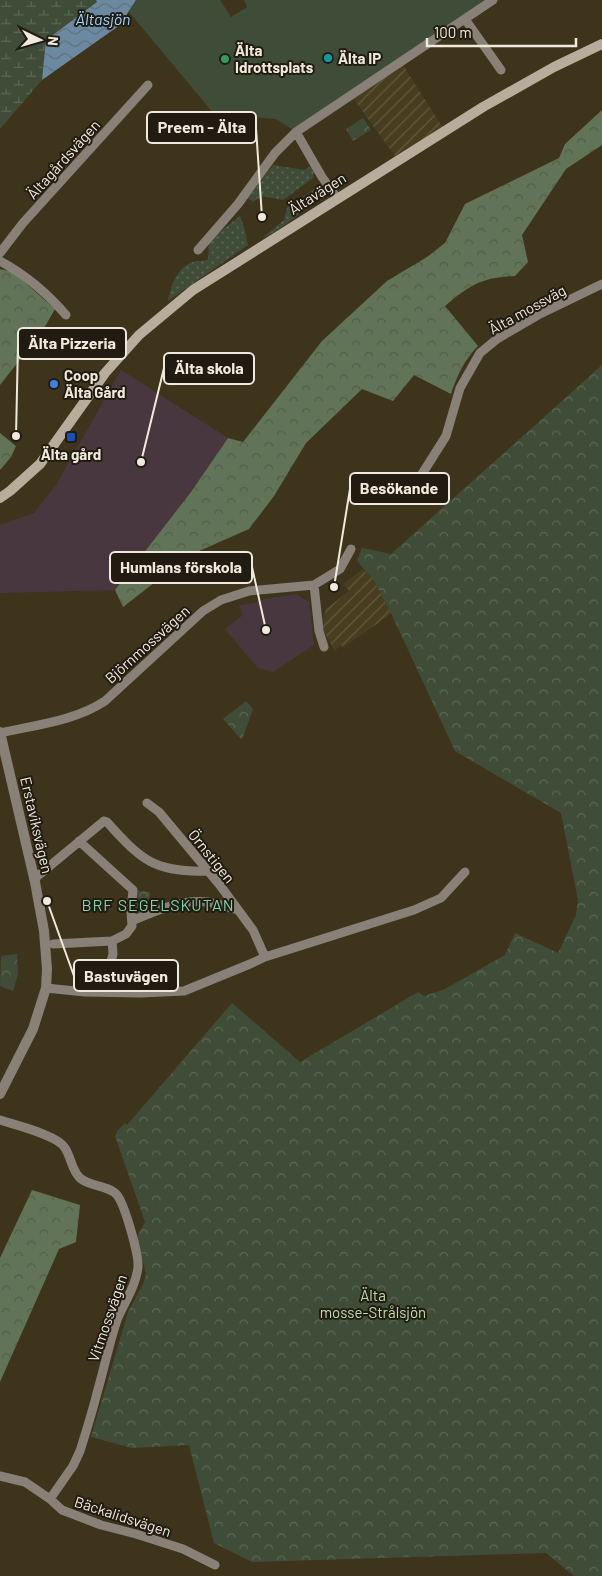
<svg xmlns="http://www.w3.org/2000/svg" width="602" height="1576" font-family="Barlow,sans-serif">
<defs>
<pattern id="industrial-furrows" width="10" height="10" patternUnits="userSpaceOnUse" patternTransform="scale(1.25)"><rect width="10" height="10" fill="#483d1e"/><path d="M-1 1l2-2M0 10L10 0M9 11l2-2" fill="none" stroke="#63593e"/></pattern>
<pattern id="grass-dots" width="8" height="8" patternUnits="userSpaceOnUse" patternTransform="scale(1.25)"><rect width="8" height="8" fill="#3f4d38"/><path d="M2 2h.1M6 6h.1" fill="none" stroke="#5b6754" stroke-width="1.8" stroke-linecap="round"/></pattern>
<pattern id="forest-crowns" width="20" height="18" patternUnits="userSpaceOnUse" patternTransform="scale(1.25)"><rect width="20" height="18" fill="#617457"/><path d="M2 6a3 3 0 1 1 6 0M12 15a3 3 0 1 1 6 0" fill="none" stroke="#545d4c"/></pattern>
<pattern id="wetland-marsh" width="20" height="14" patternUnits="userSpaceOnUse" patternTransform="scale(1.25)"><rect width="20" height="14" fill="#3f4d38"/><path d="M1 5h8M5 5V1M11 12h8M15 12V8" fill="none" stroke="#5b6754"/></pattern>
<pattern id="park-crowns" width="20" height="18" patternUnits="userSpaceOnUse" patternTransform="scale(1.25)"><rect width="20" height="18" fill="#3f4d38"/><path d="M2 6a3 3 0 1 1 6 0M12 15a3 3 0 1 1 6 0" fill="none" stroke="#5b6754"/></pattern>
<pattern id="water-waves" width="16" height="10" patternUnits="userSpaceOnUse" patternTransform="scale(1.25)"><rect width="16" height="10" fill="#6b89a0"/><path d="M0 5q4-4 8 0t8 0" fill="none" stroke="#5f727f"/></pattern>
</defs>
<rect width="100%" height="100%" fill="#3e341c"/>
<path fill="url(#industrial-furrows)" d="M403,65L443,128L395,156L353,98Z
M363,569L374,581L392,613L344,647L340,645L335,651L324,632L322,623L326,609L349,591L343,584Z"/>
<path fill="#493740" d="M121,370L228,438L191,492L115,590L0,593V525L34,513L56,485Z
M296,594L309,602L314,645L273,672L258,668L225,629L243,615L239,605L255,603L265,599Z"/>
<path fill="url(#grass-dots)" d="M273,165L305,170L310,166L314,171L313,178L283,200L262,196L253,202L248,198Z
M316,188L318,189V195C313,198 312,202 308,206C298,216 274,234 262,238L284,220L287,208Z
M240,216L244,227L248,245L168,301C171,286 177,267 193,262C199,260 203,262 208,259L209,243L212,238Z"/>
<path fill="url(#forest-crowns)" d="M602,110V145L566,169L522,235L528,262L515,276C482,277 470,285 445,306L478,346C464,360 457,376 451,394L414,375L393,401L362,389L306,443L274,496L249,529L190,555L123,607L115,590L191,492L228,438L243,442L322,341L387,281L427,257L445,243L465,204L559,158L565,144Z
M0,269L13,272L55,309L43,330L0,385Z
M0,433L16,446L11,457L0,470Z
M32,1190L80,1205L76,1242L59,1249L0,1382V1258Z"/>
<path fill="url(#wetland-marsh)" d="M0,0H96L97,2L46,40L42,80L0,129Z"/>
<path fill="url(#park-crowns)" d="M363,118L371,130L353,141L346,129Z
M602,365V1576H574L546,1553L252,1562L214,1543L189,1445L132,1448L91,1437L128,1312L143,1284L146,1274L137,1237L145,1222L115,1136L118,1130L125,1123L127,1125L232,1003L300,1062L418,992L424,996L443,990L505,955L515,933L558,953L576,915L578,900L561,813L455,751L391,613L374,581L357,561L362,548L391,554Z
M246,701L253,709L242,740L223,719Z
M133,890L150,892L149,908H144L142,917L132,921Z
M17,954L18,974L13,991L0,986L1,956Z"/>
<path fill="#3f4d38" d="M136,0H220L231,17L247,7L244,0H485L342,101L296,132L276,119L214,114L129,12Z"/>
<path fill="url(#water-waves)" d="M96,0H136L120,25L42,80L46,40L97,2Z"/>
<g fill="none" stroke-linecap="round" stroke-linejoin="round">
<path stroke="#898177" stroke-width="9" d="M465,19L501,70
M337,198L322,177L296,132L493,0
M198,250L238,204L275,153L296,132
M0,253L23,223L148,85
M0,261C24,274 48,294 66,315
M422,474L446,436L460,388L480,353L497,339L538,315L602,284
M314,585L319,631L324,647
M0,733C35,725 75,721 105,701L203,611L221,600L249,591L314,585L340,569L351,549
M147,803L159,812L219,884L253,930L265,957
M34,879L104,821L107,822C141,860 155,873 208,871
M132,921C155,911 182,899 207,902C218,904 228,907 238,910
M53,944L112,941L126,934L132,926L131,911L133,890L79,841
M46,988L85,992L141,993L184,991L250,964L265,957L414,910L441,898L465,872
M103,992L113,954L112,941
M0,1120C15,1125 58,1135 65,1148C71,1157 72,1171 80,1178C90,1187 109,1185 117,1195C125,1205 139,1255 138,1267C136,1286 124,1303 117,1320C109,1344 104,1369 97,1393C92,1413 86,1432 80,1451L73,1466L50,1499
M0,1476L25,1482L50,1499L62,1510L101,1525L136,1534L183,1549L215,1565"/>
<path stroke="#898177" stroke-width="10" d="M0,732L35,882L44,931L47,969L46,988L33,1029L0,1094"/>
<path stroke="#b8ac9c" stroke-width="10" d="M0,498L10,491L40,464L105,373L139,335L193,290L483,107L554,67L602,44"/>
</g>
<circle fill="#0f9aa8" stroke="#211c12" stroke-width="2" cx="328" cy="58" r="5"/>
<circle fill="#2e9e5b" stroke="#211c12" stroke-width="2" cx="225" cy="59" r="5"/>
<circle fill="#3f7fe0" stroke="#211c12" stroke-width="2" cx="54" cy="384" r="5"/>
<rect fill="#1a4fb4" stroke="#211c12" stroke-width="2" x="66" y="432" width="10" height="10" rx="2.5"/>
<g text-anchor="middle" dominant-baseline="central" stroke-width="4" stroke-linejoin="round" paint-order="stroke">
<g font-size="15" font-weight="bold" fill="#f0eadc" stroke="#211c12" text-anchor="start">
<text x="235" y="50">Älta<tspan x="235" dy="17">Idrottsplats</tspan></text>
<text x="338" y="58">Älta IP</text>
<text x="64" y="375">Coop<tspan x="64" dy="17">Älta Gård</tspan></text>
<text x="71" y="454" text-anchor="middle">Älta gård</text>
</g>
<g font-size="15" fill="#f0eadc" stroke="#211c12">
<text transform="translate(63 159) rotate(-48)">Ältagårdsvägen</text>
<text transform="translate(317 193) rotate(-32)">Ältavägen</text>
<text transform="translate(527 309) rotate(-29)">Älta mossväg</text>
<text transform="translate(147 644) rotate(-42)">Björnmossvägen</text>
<text transform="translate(37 825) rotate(77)">Erstaviksvägen</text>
<text transform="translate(212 856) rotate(51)">Örnstigen</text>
<text transform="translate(107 1318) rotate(-71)">Vitmossvägen</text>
<text transform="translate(123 1516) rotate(18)">Bäckalidsvägen</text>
</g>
<g font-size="15" fill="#bcdeaa" stroke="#211c12">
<text x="373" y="1295">Älta<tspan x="373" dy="17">mosse-Strålsjön</tspan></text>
</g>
<g font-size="16" font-style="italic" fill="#9ed4fc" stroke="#211c12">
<text x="103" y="18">Ältasjön</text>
</g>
<g font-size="16" letter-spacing="1" fill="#7fd3ab" stroke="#211c12">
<text x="158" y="904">BRF SEGELSKUTAN</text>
</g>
</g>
<path fill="none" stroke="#f0eadc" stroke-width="2" d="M262 217L256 128M16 436L18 344M141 462L164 368M334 587L350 489M266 630L252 567M47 901L74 976"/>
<g fill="#f0eadc" stroke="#211c12" stroke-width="2">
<circle cx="262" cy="217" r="5"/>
<circle cx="16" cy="436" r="5"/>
<circle cx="141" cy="462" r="5"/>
<circle cx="334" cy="587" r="5"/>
<circle cx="266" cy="630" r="5"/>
<circle cx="47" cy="901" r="5"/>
</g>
<g fill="#211c12" stroke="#f0eadc" stroke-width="2">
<rect x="147" y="112" width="109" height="31" rx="5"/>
<rect x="18" y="328" width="108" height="31" rx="5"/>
<rect x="164" y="353" width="90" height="31" rx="5"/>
<rect x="350" y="473" width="99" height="31" rx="5"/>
<rect x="110" y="552" width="142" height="31" rx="5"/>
<rect x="74" y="960" width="104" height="31" rx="5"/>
</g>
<g font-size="16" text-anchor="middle" font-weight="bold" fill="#f0eadc">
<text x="202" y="133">Preem - Älta</text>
<text x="72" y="349">Älta Pizzeria</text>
<text x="209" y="374">Älta skola</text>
<text x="399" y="494">Besökande</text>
<text x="181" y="573">Humlans förskola</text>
<text x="126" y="982">Bastuvägen</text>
</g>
<g transform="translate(40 40) rotate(95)" stroke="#211c12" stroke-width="4" paint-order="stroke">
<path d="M0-4L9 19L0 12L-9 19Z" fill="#f0eadc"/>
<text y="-8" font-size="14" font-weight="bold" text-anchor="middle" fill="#f0eadc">N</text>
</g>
<path d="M427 38v8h149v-8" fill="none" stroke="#f0eadc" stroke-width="2.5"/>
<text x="434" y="38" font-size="15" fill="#f0eadc" stroke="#211c12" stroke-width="4" paint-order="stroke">100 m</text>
</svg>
